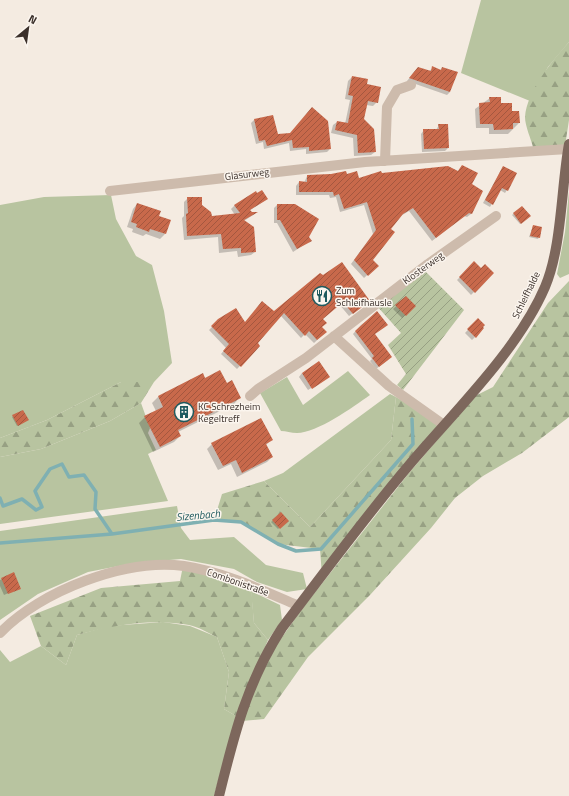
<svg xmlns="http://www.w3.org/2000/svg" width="569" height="796" font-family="'Titillium Web',sans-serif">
<defs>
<pattern id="forest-firs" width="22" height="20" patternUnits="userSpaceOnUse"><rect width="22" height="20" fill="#b8c4a0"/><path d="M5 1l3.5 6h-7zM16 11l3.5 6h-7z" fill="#97a083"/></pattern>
<pattern id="garden-furrows" width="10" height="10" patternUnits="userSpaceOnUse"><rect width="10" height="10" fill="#b8c4a0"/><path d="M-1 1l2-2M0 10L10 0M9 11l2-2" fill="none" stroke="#97a083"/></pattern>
<pattern id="building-hatch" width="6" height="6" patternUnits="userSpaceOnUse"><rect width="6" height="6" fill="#c8694b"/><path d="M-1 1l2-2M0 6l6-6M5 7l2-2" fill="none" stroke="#a4573f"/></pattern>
</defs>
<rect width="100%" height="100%" fill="#f4ebe1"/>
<path fill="#b8c4a0" d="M481,0H569V42L548,67L530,101L461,73Z
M569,191V274L560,278L557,274L565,232Z
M111,195L116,219L136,256L152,265L164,311L172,363L154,382H121L47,420L0,438V205L44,197Z
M348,371L370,395C353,407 317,433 297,433C291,433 286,431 281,431L260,393L287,377L303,405Z
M390,394L396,397L391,440L310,527L264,481L283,473Z
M141,403L150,428L148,433L156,450L148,454L168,501L0,524V457L41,449L110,421Z
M177,506L181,528L190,540L234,537L266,565L303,573L307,589L287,592L257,582L234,569L181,559L134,563L88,572L38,594L0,620V531Z
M251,591L280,605L282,620L268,640L254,623Z
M163,622L190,626L217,637L229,672L224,709L236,716L214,796H0V650L10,662L41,646L66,665L77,635L109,626Z"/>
<path fill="url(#forest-firs)" d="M569,42V120L565,146L533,147C531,139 525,126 525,117C527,91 552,61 569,42Z
M569,281V417L522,453L483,476L455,498L431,528L370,595L308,657L264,719L242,721L268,657L302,609L409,473L475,396L493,387L548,303Z
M121,382H154L141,403L110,421L41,449L0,457V438L47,420Z
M396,397L444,425L322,576L320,549L278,544L241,522L214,520L222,494L264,481L310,527L391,440Z
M183,566L251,585L254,623L268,640L236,716L224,709L229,672L217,637C208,633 199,627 189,625C152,618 113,625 77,635L66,665L41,646L30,616L101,588L180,581Z"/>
<path fill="url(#garden-furrows)" d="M424,270L464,310L403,390L397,385L406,374L388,345L401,333L376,305Z"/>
<path fill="#0003" d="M433,68L440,70L443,68L450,92L447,95L407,81L415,71H429Z
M352,77L365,85L377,102L373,106L366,105L363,120L375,152L371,155L354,156L353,138L331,133L333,125L337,122L345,124L350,100L345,99L348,81Z
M490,98L500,104L519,123L508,134H489V128H476L475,109Z
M272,116L277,135L330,149L327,152L306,154V149L290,151L289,143L264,149L263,142L256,144L251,123L254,120Z
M439,125L448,148L445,151L422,152L421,134L424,130H436Z
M462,166L471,185L482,191L471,214L467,217L464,216L432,241L409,211L399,217L389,229L372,261L377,266L364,278L351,264L373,234L364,205L340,212L336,197L330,198L329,195H296V186L299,182L304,183L307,176L346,175L358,179L381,175L457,172Z
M503,167L507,190L505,193L500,190L490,207L483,203Z
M188,198L201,206L211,217L235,215L231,209L235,205L267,199L249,211L251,213H256L244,221L255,252L251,255L238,257L237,251L219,253L218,237L184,240L182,218L184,216V202Z
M137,204L158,217L170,221L165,234L160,239L146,234L143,236L132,232L133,229L127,227L133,209Z
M277,205L310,241L293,252L277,223H274V208Z
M522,207L529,216L520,224L512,215Z
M533,226L539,237L538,239L529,237Z
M474,263L481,270L493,273L471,295L457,280Z
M320,274L365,304L349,316L339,304L322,319L321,327L326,332L314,343L305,334L301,338L281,316L256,343L259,346L237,369L221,354L226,348L209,330L212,327L244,323L274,313Z
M406,297L415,306L402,318L393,309Z
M377,313L374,334L388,360L376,369L370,361L372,359L353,334L361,325Z
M478,319L483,329L472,340L465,333Z
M302,373L327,378L308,390L299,377Z
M202,374L205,380L240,397L234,404L178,432L180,436L174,442L153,452L139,423L145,417L156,411L152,403L158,397Z
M13,416L26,421L17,426L12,417Z
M271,440L266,445L272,457L267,462L237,477L231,464L218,470L207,449L212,444Z
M281,514L287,521L278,529L271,522Z
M14,574L20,588L4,595L0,586V580Z"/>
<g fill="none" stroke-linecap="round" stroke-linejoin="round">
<path stroke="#7fb0b2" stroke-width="3.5" d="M0,498L3,506L22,499L36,510L42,507L35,491L50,469L62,464L69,477L84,475L96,492L95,509L112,534L214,520L241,522L278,544L296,551L321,549L413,444L412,419
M0,543L112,534"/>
</g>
<path fill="url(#building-hatch)" d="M432,66L441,70L442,67L458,72L450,92L409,78L418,67L431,71Z
M352,76L368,79L367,84L381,87L378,103L368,101L364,119L374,129L376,152L358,153L357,135L335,130L337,121L348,123L353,96L348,95Z
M489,97H501V103H512V111H519L520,123H513V129L494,130L493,124H480L479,103L490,102Z
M312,107L328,121L331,149L309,151V147L293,148L292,140L267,146L265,140L259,141L254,119L273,115L278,134L290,133Z
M438,124H448L449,148L424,149L423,129H439Z
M462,165L478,173L472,184L483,191L472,214L469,213L436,238L413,208L403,214L391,229L395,232L373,260L379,266L368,276L354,260L376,230L367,202L344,209L339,194L334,196L333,192H299V181L307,182V175L331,174L346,171L347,174L357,171L359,178L381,171L382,173L448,166L458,171Z
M503,166L517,173L508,191L502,188L493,205L485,200Z
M262,190L268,199L250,210L252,212H258L244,220L254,227L256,252L241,253V248L223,249L221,234L187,236L186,214L188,213L187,197H202V205L211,212L212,216L240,213L234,205L256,191L257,193Z
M137,203L161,211L159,216L171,220L166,234L150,229L149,232L136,227L137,224L131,222Z
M277,204H295L319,219L309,237L312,241L297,249L280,220H277Z
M522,206L531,216L521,224L513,213Z
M533,225L542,227L540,238L530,236Z
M474,261L481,268L485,264L494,273L475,293L459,277Z
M342,262L370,301L353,314L343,302L323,319L327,323L322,327L327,332L317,340L309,331L305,336L284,313L258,343L260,346L241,367L223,351L229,344L211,326L218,319L236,308L245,322L262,301L274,311L320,273L323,275Z
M406,296L416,306L406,316L395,305Z
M377,311L388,325L375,334L392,357L379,367L372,358L374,356L355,331Z
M478,318L485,325L483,327L484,328L476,338L467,329Z
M319,361L330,377L312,389L302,373Z
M220,370L227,383L232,380L241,398L178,430L181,436L160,447L144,416L163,407L158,396L203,373L205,378Z
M23,410L29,420L18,426L12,415Z
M261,418L273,440L266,444L273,457L242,473L236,460L223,466L211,443Z
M281,512L289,521L280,529L272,520Z
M14,572L21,589L8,594L1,578Z"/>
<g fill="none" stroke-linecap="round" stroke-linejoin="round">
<path stroke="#cdbbac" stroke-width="10" d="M385,161L387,107L397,90L411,85
M110,191L365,162L568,149
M334,336L389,386L444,425
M250,396L258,389L306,358L428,264L496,216
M0,633C40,591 126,558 184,566C224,572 262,590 299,606"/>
<path stroke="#7d675c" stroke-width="10" d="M219,796C234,735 247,682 282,628C324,573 365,517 410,464C455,411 518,350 545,287C562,247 561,188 569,144"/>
</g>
<defs>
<g id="restaurant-ring" transform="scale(1)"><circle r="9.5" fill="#fbf5ee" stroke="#1f5a5e" stroke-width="1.5"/><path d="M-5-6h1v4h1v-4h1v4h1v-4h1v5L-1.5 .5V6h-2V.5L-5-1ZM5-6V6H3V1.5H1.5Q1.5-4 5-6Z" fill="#1f5a5e"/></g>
<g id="building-ring" transform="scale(1)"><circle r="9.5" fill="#fbf5ee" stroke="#1f5a5e" stroke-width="1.5"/><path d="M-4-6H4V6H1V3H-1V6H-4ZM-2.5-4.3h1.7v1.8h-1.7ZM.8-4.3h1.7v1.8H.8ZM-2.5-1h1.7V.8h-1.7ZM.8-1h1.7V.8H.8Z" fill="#1f5a5e"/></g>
</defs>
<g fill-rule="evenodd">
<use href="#restaurant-ring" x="322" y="296"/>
<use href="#building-ring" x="184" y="412"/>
</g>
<g text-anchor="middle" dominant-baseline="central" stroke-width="3" stroke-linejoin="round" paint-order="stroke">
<g font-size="10" fill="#3b302b" stroke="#fbf5ee">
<text transform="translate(247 174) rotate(-7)">Glasurweg</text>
<text transform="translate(423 268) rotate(-36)">Klosterweg</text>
<text transform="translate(526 295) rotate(-64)">Schleifhalde</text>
<text transform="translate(238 582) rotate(19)">Combonistraße</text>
</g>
<g font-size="10" fill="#3b302b" stroke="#fbf5ee" text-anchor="start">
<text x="336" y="290">Zum<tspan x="336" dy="12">Schleifhäusle</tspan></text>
<text x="198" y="406">KC Schrezheim<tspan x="198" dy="12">Kegeltreff</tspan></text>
</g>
<g font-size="11" font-style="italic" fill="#1f5a5e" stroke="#fbf5ee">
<text transform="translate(198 515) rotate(-5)">Sizenbach</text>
</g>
</g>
<g transform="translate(28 28) rotate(29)" stroke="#fbf5ee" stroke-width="3" paint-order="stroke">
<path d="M0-3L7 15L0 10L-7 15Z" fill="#3b302b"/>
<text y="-6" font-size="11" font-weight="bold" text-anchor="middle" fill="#3b302b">N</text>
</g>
</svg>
